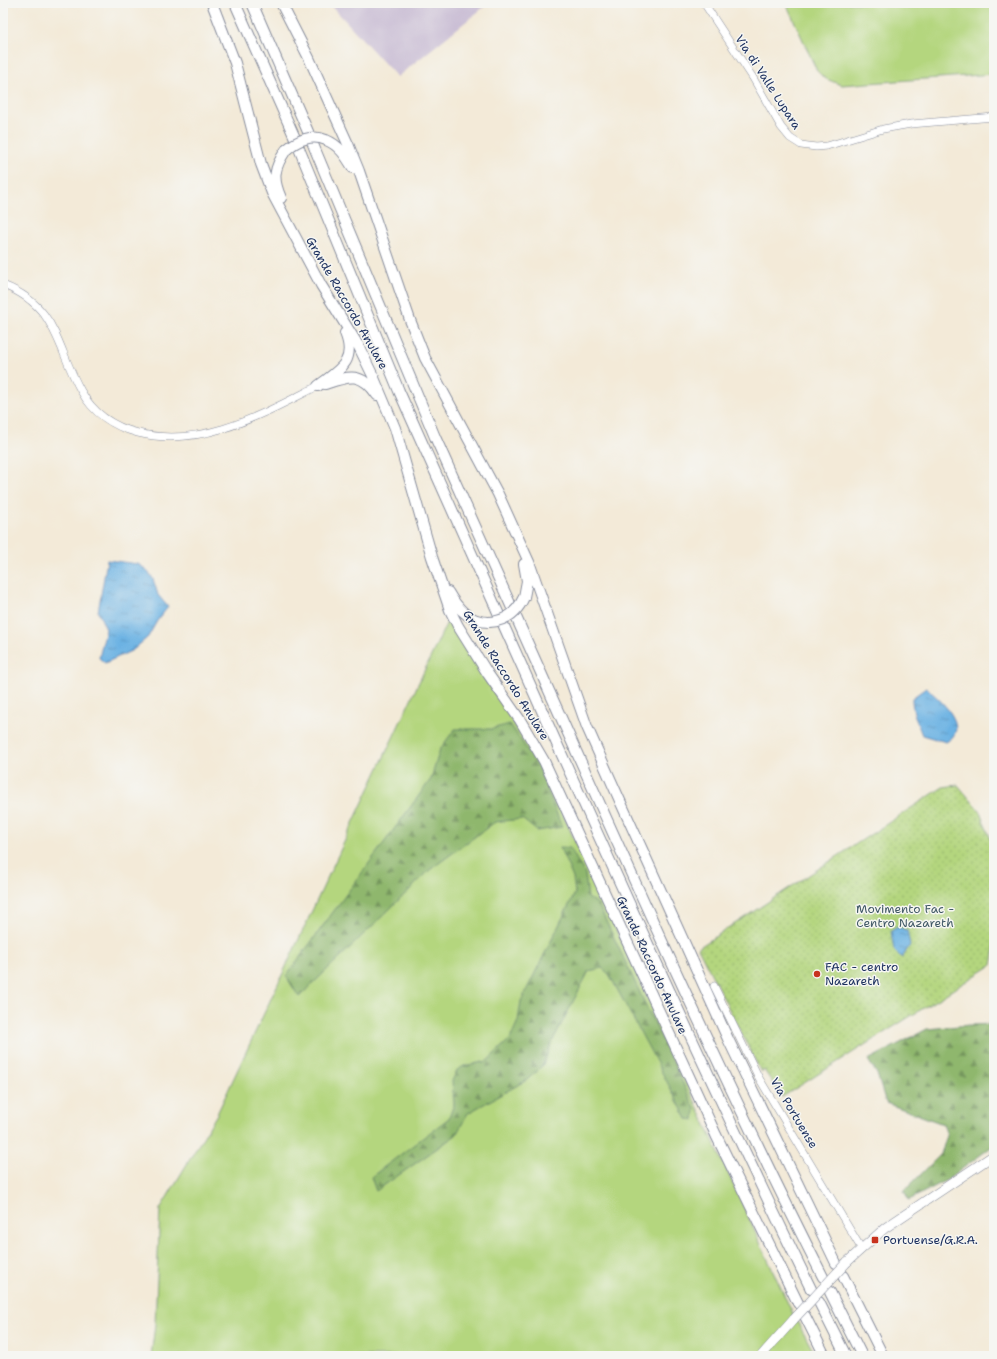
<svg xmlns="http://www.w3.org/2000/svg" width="997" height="1359" font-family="'Shantell Sans',sans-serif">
<defs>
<pattern id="forest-firs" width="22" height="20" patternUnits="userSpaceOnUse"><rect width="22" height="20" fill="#8fb76d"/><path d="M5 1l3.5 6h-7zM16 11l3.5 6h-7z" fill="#74955d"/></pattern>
<pattern id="garden-dots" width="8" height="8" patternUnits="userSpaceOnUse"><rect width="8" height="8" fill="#b4d67e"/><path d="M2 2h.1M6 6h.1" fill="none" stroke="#9ab86f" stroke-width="1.8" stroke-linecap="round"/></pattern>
<pattern id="water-ripples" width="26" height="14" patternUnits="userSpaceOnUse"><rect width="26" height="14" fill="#6cb2e3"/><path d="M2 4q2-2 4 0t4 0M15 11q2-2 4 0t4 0" fill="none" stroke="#5891bb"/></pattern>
</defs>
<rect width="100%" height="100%" fill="#f6f6f2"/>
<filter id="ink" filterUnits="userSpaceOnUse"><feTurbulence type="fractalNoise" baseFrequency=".025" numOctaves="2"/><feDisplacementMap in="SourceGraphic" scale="8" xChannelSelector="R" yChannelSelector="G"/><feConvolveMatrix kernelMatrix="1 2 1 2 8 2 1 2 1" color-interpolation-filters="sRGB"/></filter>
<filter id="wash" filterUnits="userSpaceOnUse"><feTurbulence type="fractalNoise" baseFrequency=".012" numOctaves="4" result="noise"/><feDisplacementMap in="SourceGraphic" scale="16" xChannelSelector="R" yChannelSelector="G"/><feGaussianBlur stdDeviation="0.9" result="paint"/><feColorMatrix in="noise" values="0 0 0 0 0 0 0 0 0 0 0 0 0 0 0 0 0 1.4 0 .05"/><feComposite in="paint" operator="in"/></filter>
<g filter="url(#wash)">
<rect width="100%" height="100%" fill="#f3ead8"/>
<path fill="#cbbfd5" d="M329,3H489L397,77Z"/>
<path fill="#b4d67e" stroke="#68826e" d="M786,3H994V74L841,85L824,78L817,71Z
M448,620L540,765L792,1312L816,1356H151L155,1325L160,1209L217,1114Z"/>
<path fill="url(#forest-firs)" stroke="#557366" d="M510,724L538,766L562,827L537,831L522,819L495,822L431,869L299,997L286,976L431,779L440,749L455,729H491Z
M560,848H570L585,874L588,898L598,904L695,1109L694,1120L687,1119L609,974L602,968L589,971L552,1042L543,1065L527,1080L468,1113L456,1135L376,1191L371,1177L449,1118L454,1104L452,1081L457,1070L464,1066L487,1061L510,1039L518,1021L521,1001L575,893L573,878Z
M994,1024V1145L947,1180L909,1200L904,1191L941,1154L947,1135L943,1124L886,1103L877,1074L868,1060L927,1029L969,1025Z"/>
<path fill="url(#garden-dots)" stroke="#68826e" d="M958,785L979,810L992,842L994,856V954L992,965L782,1097L764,1070L761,1072L698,948L943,787Z"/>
<path fill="url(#water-ripples)" stroke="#4470a0" d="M107,560L138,564L148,571L153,579L158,595L168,607L157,621L148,637L133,650L105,663L99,658L106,629L98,612Z
M926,688C940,699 972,728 946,742L922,735C917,722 912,711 912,698Z
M898,927L907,930L910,945L902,958L894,950L891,931Z"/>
</g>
<g filter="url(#ink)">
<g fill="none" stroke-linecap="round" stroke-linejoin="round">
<g stroke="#878c9b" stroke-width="8">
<path id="minor" d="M704,3L753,78L781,127L790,138L801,145L816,147L827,146L883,129L911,124L994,117
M3,285C58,306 56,347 81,391C93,413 114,427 138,433C202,449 262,414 318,386
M714,986L759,1078L861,1248
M482,1356H486"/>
</g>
<g stroke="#878c9b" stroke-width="10">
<path id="major" d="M847,1262L885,1228L994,1155
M761,1356L794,1319"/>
</g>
<g stroke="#878c9b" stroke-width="12">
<path id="highway" d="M212,3L235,63L261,164L272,193L321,285L358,345L374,378L395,428L432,557L450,610L458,626L488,674L520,720L544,761L716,1135L798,1303
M235,3L295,138
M252,3L309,134
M281,3L309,58L348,144L359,171L410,320L425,358L498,494L529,562L587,727L621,803L728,1039L836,1263
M326,140C339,145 346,156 353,168
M312,142L435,437L512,608
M298,146L399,391L500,617
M281,198C272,178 274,168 286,150
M325,384C349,376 361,371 377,395
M318,386C339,370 357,362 345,333
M524,564L527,581L524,597
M448,592C457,608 469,622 489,622
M516,617C615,838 713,1060 823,1277
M503,624C603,847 704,1070 811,1289
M843,1276L883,1356
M830,1292L862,1356
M819,1302L846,1356
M805,1316L825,1356"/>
</g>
<use href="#minor" stroke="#fff" stroke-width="7"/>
<use href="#major" stroke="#fff" stroke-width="9"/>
<use href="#highway" stroke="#fff" stroke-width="10"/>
<g stroke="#878c9b" stroke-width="10" stroke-linecap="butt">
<path id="major-bridge" d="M794,1319L847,1262"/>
</g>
<g stroke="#878c9b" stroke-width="12" stroke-linecap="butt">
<path id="highway-bridge" d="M286,150C297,140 312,134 326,140
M489,622C506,621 517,613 524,597"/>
</g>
<use href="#major-bridge" stroke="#fff" stroke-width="9"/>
<use href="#highway-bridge" stroke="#fff" stroke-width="10"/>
</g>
</g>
<g fill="#c8321e" stroke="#f6f6f2" stroke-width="1.5">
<circle cx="817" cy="974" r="4"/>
<rect x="871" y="1236" width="8" height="8" rx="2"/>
</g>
<g text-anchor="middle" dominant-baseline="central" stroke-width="3" stroke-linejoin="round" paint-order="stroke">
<g font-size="12" fill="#1b2f5e" stroke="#f6f6f2">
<text transform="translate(768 82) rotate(57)">Via di Valle Lupara</text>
<text transform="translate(347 303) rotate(60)">Grande Raccordo Anulare</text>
<text transform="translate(506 675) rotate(58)">Grande Raccordo Anulare</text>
<text transform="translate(652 965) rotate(65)">Grande Raccordo Anulare</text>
<text transform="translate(794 1113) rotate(59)">Via Portuense</text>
</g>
<g font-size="12" fill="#415966" stroke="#f6f6f2">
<text x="905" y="909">Movimento Fac -<tspan x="905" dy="14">Centro Nazareth</tspan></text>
</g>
<g font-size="12" fill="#1b2f5e" stroke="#f6f6f2" text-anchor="start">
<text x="825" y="967">FAC - centro<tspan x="825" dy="14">Nazareth</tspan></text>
<text x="883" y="1240">Portuense/G.R.A.</text>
</g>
</g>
<rect width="997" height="1359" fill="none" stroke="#f6f6f2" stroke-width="16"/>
</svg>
